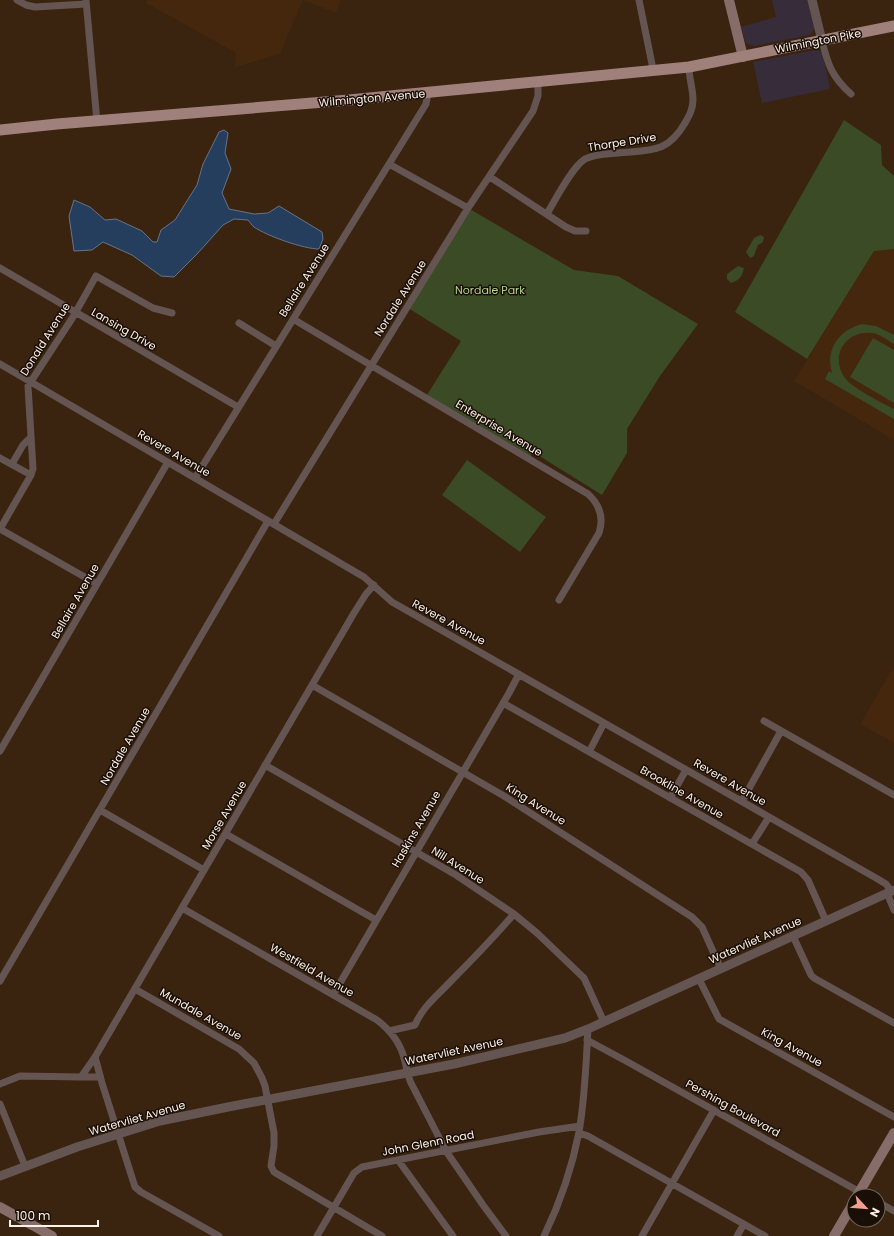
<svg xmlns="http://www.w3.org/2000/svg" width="894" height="1236" font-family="Poppins,sans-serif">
<rect width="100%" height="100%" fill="#3a230f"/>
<path fill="#372c3a" d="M772,0H809L814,25V29L812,33L809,35L755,46L747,44L745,41L741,27L776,17Z
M815,50L820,51L823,54L830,89L762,103L753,62Z"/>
<path fill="#44270d" d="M147,0H341L336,13L303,0L280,54L235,67L236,53L146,3Z
M894,220V440L794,381L874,251Z
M894,666V743L860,724Z"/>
<path fill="#3b4b25" d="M844,120L881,145L882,165L894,176V249L874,251L807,359L735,312Z
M468,208L574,270L618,276L698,324L660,376L627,429V453L602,495L533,452L529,459L425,398L461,341L408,308Z
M760,235L764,237L763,242L758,245L754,256L750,258L746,252L754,238Z
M738,266L744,268C743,275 739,281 731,283L727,279V274Z
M862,324L876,326L894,335V344C887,340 880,334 872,333C846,330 829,356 845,378C851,387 882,403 894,409V419L825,379L829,371L832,373C825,349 839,330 862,324Z
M873,338L894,350V403L850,377Z
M467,460L546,517L520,552L442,495Z"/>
<path fill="#263e5e" stroke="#677487" d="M224,130L228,133L225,153L231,169L222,193L229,209L254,214L268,213L279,206L322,232L323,239L319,249C304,249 267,236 254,227C252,226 250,222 248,220L234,219L223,225L198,253L174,277L161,276L132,255L103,242L92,250L74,251L69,216L74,200L90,207L105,220L116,219L142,231L153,242H157L161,230L175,220L197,185L203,164L219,132Z"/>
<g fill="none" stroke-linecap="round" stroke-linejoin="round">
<path stroke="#655552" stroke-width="7" d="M17,0L26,5L35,7L86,4
M86,0L97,122
M639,0L652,64V71
M822,41C828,65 832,77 851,94
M389,164L468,208
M490,177L566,227L575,231H586
M547,214C555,200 572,167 585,159C594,154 607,154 618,153C650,150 667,154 685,123C689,116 693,109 693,100C693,89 689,78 689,67
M0,268L238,407
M293,319L588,494C600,505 604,518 599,533L559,600
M239,323L276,346
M0,364L364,577L392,602L876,878L886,884L891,891
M0,458L31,475
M12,464L23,445L31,437
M195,478L418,117L426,104L428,93
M274,524L468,208L533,111L538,96V82
M0,529L31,475L33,469L28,386L73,317L96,276L153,308L172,313
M0,529L97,584
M312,685L504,796L692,917L702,927L721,969
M503,703L801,872L808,880L826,921
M764,721L894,795
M0,751L168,462
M589,752L604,723
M265,765L456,875L514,914L537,933L584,978L604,1022
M670,798L686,770
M742,801L781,731
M100,810L204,870
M226,834L376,920
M752,844L769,817
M887,893L894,910
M182,908L377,1020C390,1030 400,1042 404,1058C407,1067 407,1075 411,1083L446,1151L483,1205L506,1236
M793,936L811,975L814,978L894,1023
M699,979L719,1019L894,1117
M0,981L268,521
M135,989L239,1049L254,1063L262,1078L265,1086L274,1133V1146L271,1166L274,1172L382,1236
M333,995L509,693L519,674
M389,1031L415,1025C423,1006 438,995 452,980C473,959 494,937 514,914
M587,1040L626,1061L867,1196
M95,1057L102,1083L135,1187L141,1192L219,1236
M81,1077H100
M0,1084L20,1076L81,1077L95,1057L354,613L366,594L374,585
M0,1104L25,1166
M579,1133L588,1136L765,1236
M398,1160L453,1236
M878,1202L894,1211
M317,1236L354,1173L362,1167L539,1132L580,1126
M544,1236C560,1203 572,1168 579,1132C585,1098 586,1064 588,1029
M642,1236L714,1110
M737,1236L744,1224"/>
<path stroke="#655552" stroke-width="9" d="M812,0L822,41
M0,1176L77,1147L160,1121L228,1107L454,1064L565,1038L588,1029L894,890"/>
<path stroke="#866d69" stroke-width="10" d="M729,0L743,57
M857,1196L894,1133
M0,1207L52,1236
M834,1236L854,1202"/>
<path stroke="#9f807a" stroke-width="11" d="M0,130L57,124L349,100L689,67L894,26"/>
</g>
<g text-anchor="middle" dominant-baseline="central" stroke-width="3" stroke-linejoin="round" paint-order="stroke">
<g font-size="11" fill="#fef1e8" stroke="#190f07">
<text transform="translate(818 41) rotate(-11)">Wilmington Pike</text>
<text transform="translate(372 98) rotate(-5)">Wilmington Avenue</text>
<text transform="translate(622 142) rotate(-9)">Thorpe Drive</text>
<text transform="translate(304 280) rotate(-58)">Bellaire Avenue</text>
<text transform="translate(400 298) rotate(-58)">Nordale Avenue</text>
<text transform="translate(124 329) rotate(30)">Lansing Drive</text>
<text transform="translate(45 339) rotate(-58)">Donald Avenue</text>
<text transform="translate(499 428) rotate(31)">Enterprise Avenue</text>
<text transform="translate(174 453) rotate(30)">Revere Avenue</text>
<text transform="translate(75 601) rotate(-60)">Bellaire Avenue</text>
<text transform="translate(449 622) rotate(29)">Revere Avenue</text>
<text transform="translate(125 746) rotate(-60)">Nordale Avenue</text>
<text transform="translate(730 782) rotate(30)">Revere Avenue</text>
<text transform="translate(682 792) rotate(30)">Brookline Avenue</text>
<text transform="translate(536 804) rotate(32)">King Avenue</text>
<text transform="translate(224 815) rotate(-60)">Morse Avenue</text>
<text transform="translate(416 829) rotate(-60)">Haskins Avenue</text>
<text transform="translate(458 865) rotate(32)">Nill Avenue</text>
<text transform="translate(755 940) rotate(-24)">Watervliet Avenue</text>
<text transform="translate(312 970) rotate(30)">Westfield Avenue</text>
<text transform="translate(201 1014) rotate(30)">Mundale Avenue</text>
<text transform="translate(792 1047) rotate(29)">King Avenue</text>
<text transform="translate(454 1051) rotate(-12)">Watervliet Avenue</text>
<text transform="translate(733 1108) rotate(29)">Pershing Boulevard</text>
<text transform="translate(137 1118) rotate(-16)">Watervliet Avenue</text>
<text transform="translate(428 1143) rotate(-11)">John Glenn Road</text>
</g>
<g font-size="11" fill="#b4d290" stroke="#190f07">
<text x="490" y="290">Nordale Park</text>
</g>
</g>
<g transform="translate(866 1208) rotate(116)"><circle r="19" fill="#190f07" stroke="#756961"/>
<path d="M0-3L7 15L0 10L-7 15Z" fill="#f59c93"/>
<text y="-6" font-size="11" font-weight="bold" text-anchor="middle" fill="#fef1e8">N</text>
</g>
<path d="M10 1220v6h88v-6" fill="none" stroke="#fef1e8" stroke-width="2"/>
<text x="16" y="1220" font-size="12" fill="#fef1e8" stroke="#190f07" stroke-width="3" paint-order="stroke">100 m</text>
</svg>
